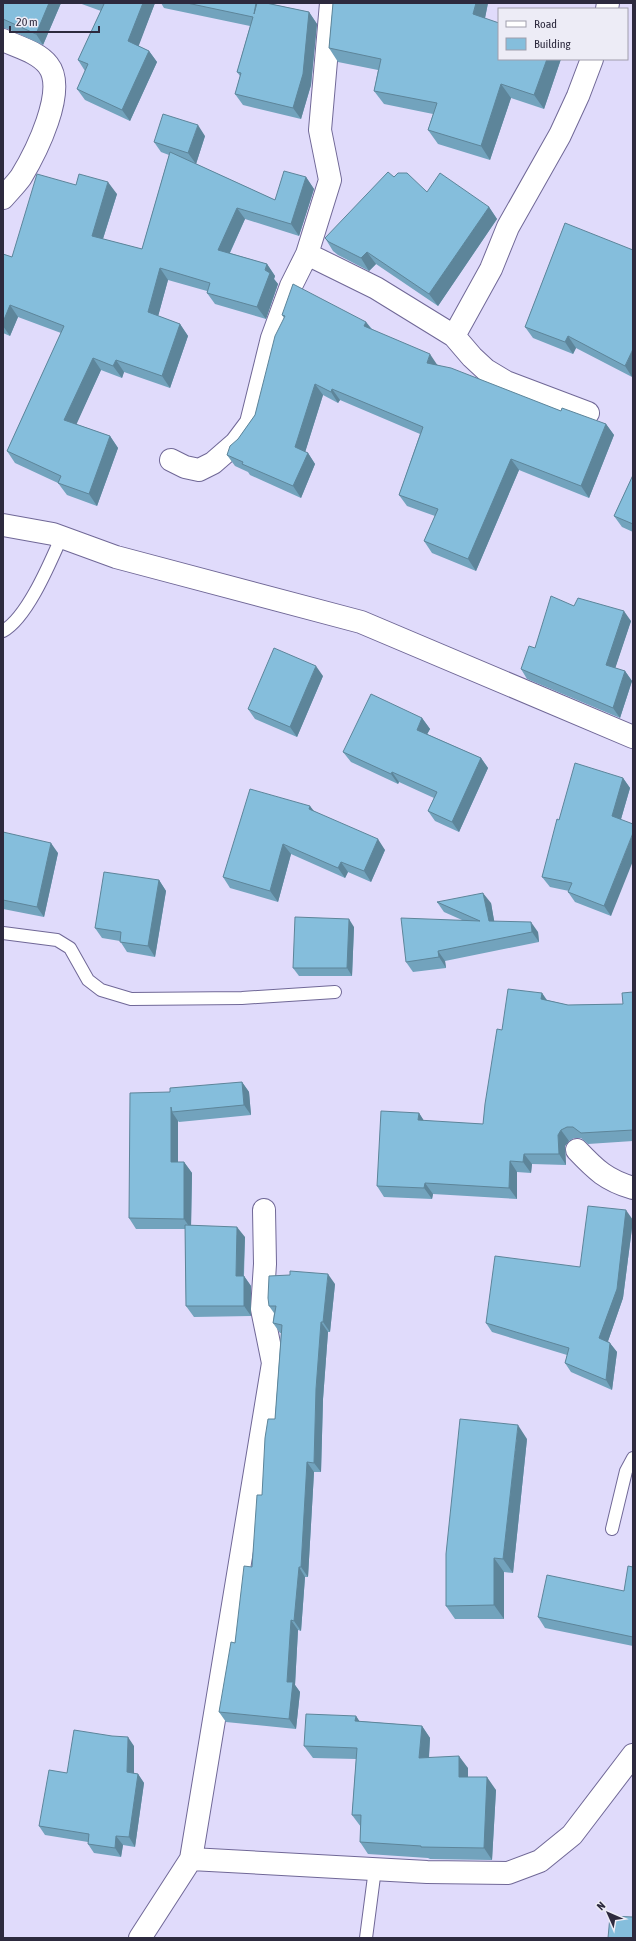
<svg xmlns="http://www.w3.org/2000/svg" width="636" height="1941" font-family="'Asap Condensed',sans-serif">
<rect width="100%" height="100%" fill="#e0dbfb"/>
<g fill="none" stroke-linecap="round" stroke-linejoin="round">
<g stroke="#706897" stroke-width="14">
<path id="lane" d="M3,631C27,618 50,563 61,538
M3,933L57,940L70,948L88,980L101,990L131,999L242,998L335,992
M612,1529L626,1471L633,1458
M366,1938L375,1869"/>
</g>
<g stroke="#706897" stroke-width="24">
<path id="street" d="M607,9L608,3
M3,40C18,47 38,52 48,65C68,90 35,154 21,177C16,184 9,191 3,198
M307,254L376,288L454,336L472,357L486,370L506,382L588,413
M454,336L491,269L508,227L560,135L578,96L592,59
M171,460L185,467L199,470L213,463L236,443L251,423L272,338L291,286L307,254L330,180L320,130L331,3
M3,525L53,534L116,557L361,622L633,737
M577,1150C596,1170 606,1180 633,1188
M191,1859L427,1872L508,1873L540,1861L572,1835L633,1755
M140,1938L191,1859L273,1363L262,1309L265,1264L264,1210"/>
</g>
<use href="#lane" stroke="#fff" stroke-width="12"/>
<use href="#street" stroke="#fff" stroke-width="22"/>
</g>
<path fill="#72a3bd" d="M3,3H61L43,45L8,29L3,28Z
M79,3H155L138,46L149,51L157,62L130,121L85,100L77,89L85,71L78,60L101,11Z
M161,3H267L309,12L317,24L311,85L301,119L243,105L235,94L240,76L237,72L250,26L164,8Z
M333,3H488L485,18L499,59H561L544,109L511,98L490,160L438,144L428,130L433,114L384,104L374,91L378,70L338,62L329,48Z
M205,136L196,164L275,200L306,177L314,189L299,236L245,219L230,253L267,264L275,276L274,279L278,284L266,319L215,304L207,293V291L168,280L158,316L180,324L188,336L170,388L124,372L122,378L101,370L76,424L110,436L118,448L97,506L67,495L58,483L15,463L7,451L61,333L18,317L10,336L3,333V254L12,257L76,185L117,194L103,239L142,249L169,155L161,152L154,142Z
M394,177L427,192L489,207L497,219L438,306L376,264L369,271L338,255L333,251L325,238Z
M565,223L632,377L576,348L573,354L533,338L525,327Z
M282,315L366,322L372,329L438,365L561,411L606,424L614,435L589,498L519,470L476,571L432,553L424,541L435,516L407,506L399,495L420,434L340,400L338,403L323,395L305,452L308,453L315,464L301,498L250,475L248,472L235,466L227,455L255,415L284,318Z
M633,475V532L622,527L614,516Z
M574,606L631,621L615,668L625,671L632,681L620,718L527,679L521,669L535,648Z
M323,676L297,737L255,719L248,709Z
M422,718L430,729L427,734L481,758L488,768L459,832L435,821L428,811L434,798L399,782L398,784L351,762L343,752Z
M623,778L630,788L621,819L611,916L575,902L568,892L569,891L550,887L542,877L559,820Z
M314,811L385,850L371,882L348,872L345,878L291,854L278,902L230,888L223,877Z
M3,832L58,853L44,917L3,909Z
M159,880L166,891L155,957L127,952L120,941L102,938L95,928Z
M437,902L491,903L494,921L538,932L539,942L445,961L446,968L413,972L406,962L462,920L444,912Z
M354,927L352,976H299L293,968Z
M633,992V1141L588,1144L581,1138H574L569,1141L565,1146L566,1165L532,1164L531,1173L517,1172V1199L433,1194L432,1199L384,1197L377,1186L419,1113L424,1121L483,1124L502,1030L542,993L547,1000L568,1005L623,1004Z
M242,1082L249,1092L251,1115L179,1122L178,1121V1162H184L192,1173L191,1225L245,1237L244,1276L251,1286V1316L194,1317L186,1306L185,1229H136L129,1218L170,1092Z
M633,1220L623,1298L608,1341L617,1352L612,1390L571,1372L565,1363L567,1355L492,1332L486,1323L580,1267Z
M335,1284L330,1332H328L323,1399L321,1472H314L308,1577H305L301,1631L298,1630L295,1685L300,1692L296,1729L226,1722L219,1712L252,1567L262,1495L275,1419L281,1333H280L273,1323L274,1313L269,1306Z
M527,1439L513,1573L504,1572V1619H455L446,1606Z
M633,1567V1646L545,1628L538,1617L624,1591Z
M356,1716L359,1721L422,1726L430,1738L429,1758L468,1768V1777L496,1790L492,1860L430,1859L428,1858L368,1854L360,1842L361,1827L352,1815L356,1759L313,1758L304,1746Z
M134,1746V1773L138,1774L144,1783L135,1847L123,1845L121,1857L94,1853L88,1844V1842L45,1835L39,1826L67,1773Z"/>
<path fill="#5d859a" d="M49,3H61L43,45L36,34Z
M143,3H155L136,53L128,41Z
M476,3H488L483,28L473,14Z
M309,12L317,24L311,85L301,119L293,108Z
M149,51L157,62L130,121L122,110Z
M547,59H561L544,109L534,95Z
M501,84L511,98L490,160L481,146Z
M198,125L205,136L196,164L188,153Z
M306,177L314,189L299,236L291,224Z
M108,182L117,194L100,248L92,236Z
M489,207L497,219L438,306L429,294Z
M237,208L245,219L226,261L218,250Z
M367,252L376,264L369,271L361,258Z
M267,264L275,276L274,279L278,284L266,319L257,307Z
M160,268L168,280L156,324L148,312Z
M10,305L18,317L10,336L3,326V322Z
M366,322L374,333L364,326Z
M180,324L188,336L170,388L162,376Z
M568,336L576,348L573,354L565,342Z
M633,349V376L632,377L625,366Z
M430,354L438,366L427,363Z
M93,358L101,370L73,432L64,420Z
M116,360L124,372L122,378L113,366Z
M315,384L323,395L303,459L295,447Z
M332,389L340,400L338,403L331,392Z
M606,424L614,435L589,498L581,486Z
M110,436L118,448L97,506L89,494Z
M308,453L315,464L301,498L293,486Z
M511,459L519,470L476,571L468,559Z
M624,611L631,621L613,675L606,665Z
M316,666L323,676L297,737L290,727Z
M625,671L632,681L620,718L613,708Z
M422,718L430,729L424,740L417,730Z
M481,758L488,768L459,832L452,822Z
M392,772L399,782L398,784L391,774Z
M623,778L630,788L619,826L612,816Z
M310,806L318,816L309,809Z
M633,833V861L611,916L604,906Z
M378,839L385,850L371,882L364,871Z
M51,843L58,853L44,917L37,907Z
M283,844L291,854L278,902L270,891Z
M341,862L348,872L345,878L338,868Z
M159,880L166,891L155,957L148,946Z
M483,893L491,903L496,931L489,921Z
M349,919L354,927L352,976L347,968Z
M531,922L538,932L539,942L532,932Z
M438,951L445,961L446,968L439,957Z
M542,993L549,1004L541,999Z
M242,1082L249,1092L251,1115L244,1105Z
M171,1107L172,1112L178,1121V1173L171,1162Z
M419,1113L426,1124L418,1120Z
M561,1130L569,1141L565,1146L566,1165L559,1154L558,1135Z
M524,1154L532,1164L531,1173L523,1162Z
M510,1161L517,1172V1199L509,1188Z
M184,1162L192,1173L191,1229L184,1219Z
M425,1183L433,1194L432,1199L424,1188Z
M626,1210L633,1220L623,1298L606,1347L599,1338Z
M237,1227L245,1237L243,1286L236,1276Z
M328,1274L335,1284L330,1332L323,1322Z
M244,1276L251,1286V1316L244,1306Z
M321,1322L328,1332L323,1399L321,1472L314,1463L316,1389Z
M610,1343L617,1352L612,1390L606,1380Z
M518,1425L527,1439L513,1573L503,1559Z
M307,1462L314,1472L308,1577L301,1567Z
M494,1558L504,1572V1619L494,1605Z
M299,1567L305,1577L301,1631L294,1621Z
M291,1620L298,1630L295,1685L300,1692L296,1729L289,1719L287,1682Z
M356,1716L364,1728L355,1721Z
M422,1726L430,1738L428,1770L419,1758Z
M128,1737L134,1746V1781L127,1772Z
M459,1756L468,1768V1789L459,1777Z
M138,1774L144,1783L135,1847L129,1837Z
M487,1777L496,1790L492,1860L484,1848Z
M116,1836L123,1845L121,1857L115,1848Z"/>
<path fill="#85bedc" stroke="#5d859a" d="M3,3H49L36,34L3,19Z
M100,3H143L128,41L149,51L122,110L77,89L88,64L78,60L104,4Z
M187,3H256L254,14L257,3H266L309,12L303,74L293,108L235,94L241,73L237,72L253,17Z
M333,3H476L473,14L499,23V59H547L534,95L501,84L481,146L428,130L437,103L374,91L381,59L329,48Z
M163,114L198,125L188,153L154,142Z
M170,152L275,200L284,171L306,177L291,224L237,208L218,250L267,264L265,270L270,273L257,307L207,293L210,283L160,268L148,312L180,324L162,376L116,360L113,366L93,358L64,420L110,436L89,494L58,483L61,476L7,451L64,326L10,305L3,322V254L12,257L37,174L76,185L79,174L108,182L92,236L142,249Z
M388,172L394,177L398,173H407L427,192L440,173L489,207L429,294L367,252L361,258L329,242L325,238Z
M565,223L633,250V349L625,366L568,336L565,342L525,327Z
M293,284L366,322L364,326L430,354L427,363L451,368L561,411L562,408L606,424L581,486L511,459L468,559L424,541L438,509L399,495L423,427L332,389L331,392L315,384L295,447L308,453L293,486L242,464L243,462L227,455L230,446L238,439L255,415L275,336L285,316L282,315Z
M633,475V524L614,516Z
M551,596L574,606L578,598L624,611L606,665L625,671L613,708L521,669L529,646L535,648Z
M274,648L316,666L290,727L248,709Z
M371,694L422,718L417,730L481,758L452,822L428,811L437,792L392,772L391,774L343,752Z
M575,763L623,778L612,816L633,824V833L604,906L568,892L572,883L542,877L557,819L559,820Z
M250,789L310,806L309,809L378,839L364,871L341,862L338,868L283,844L270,891L223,877Z
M3,832L51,843L37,907L3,900Z
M104,872L159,880L148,946L120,942L121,932L95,928Z
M483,893L489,921L531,922L532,932L438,951L439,957L406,962L401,918L480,921L437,902Z
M295,917L349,919L347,968H293Z
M508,989L542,993L541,999L568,1005L623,1004L622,993L633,992V1130L581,1133L573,1127H567L561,1130L558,1135L559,1154H524L523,1162L510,1161L509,1188L425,1183L424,1188L377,1186L381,1111L419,1113L418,1120L483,1124L485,1104L497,1029L502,1030Z
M242,1082L244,1105L172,1112L171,1107V1162H184V1219L129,1218L130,1093L170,1092V1088Z
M588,1206L626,1210L617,1289L599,1338L610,1343L606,1380L565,1363L569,1348L486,1323L495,1256L580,1267Z
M185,1225L237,1227L236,1276H244V1306H186Z
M290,1271L328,1274L323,1322H321L316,1389L314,1463L307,1462L301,1567H299L294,1621L291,1620L287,1682H293L289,1719L219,1712L231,1642L235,1643L244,1566L252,1567L257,1495H262L265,1438L268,1419H275L282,1325L273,1323L276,1306H269L268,1298L269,1276L290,1275Z
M460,1419L518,1425L503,1559L494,1558V1605L446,1606V1554Z
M628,1566L633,1567V1637L538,1617L547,1575L624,1591Z
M306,1714L356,1716L355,1721L422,1726L419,1758L459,1756V1777H487L484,1848L421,1847V1846L360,1842L361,1815H352L357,1748L304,1746Z
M74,1730L112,1736L128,1737L127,1772L138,1774L129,1837L116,1836L115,1848L88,1844L89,1834L39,1826L49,1770L67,1773Z
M610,1916L633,1917V1938H608Z"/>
<rect width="636" height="1941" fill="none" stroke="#2d2a3e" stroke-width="8"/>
<rect x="498" y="8" width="130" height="52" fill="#edecf6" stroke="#a09eac"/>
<rect x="506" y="21" width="20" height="6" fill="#ffffff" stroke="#a09eac"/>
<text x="534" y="28" font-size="12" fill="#2d2a3e">Road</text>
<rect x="506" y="38" width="20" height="12" fill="#85bedc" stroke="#a09eac"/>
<text x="534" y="48" font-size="12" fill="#2d2a3e">Building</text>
<g transform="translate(608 1913) rotate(315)" stroke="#edecf6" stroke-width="3" paint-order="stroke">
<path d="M0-3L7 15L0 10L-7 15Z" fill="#2d2a3e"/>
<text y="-6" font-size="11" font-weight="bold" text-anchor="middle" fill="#2d2a3e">N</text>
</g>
<path d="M10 26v6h89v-6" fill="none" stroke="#2d2a3e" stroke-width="2"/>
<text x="16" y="26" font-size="12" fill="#2d2a3e" stroke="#edecf6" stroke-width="3" paint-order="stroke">20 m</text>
</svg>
